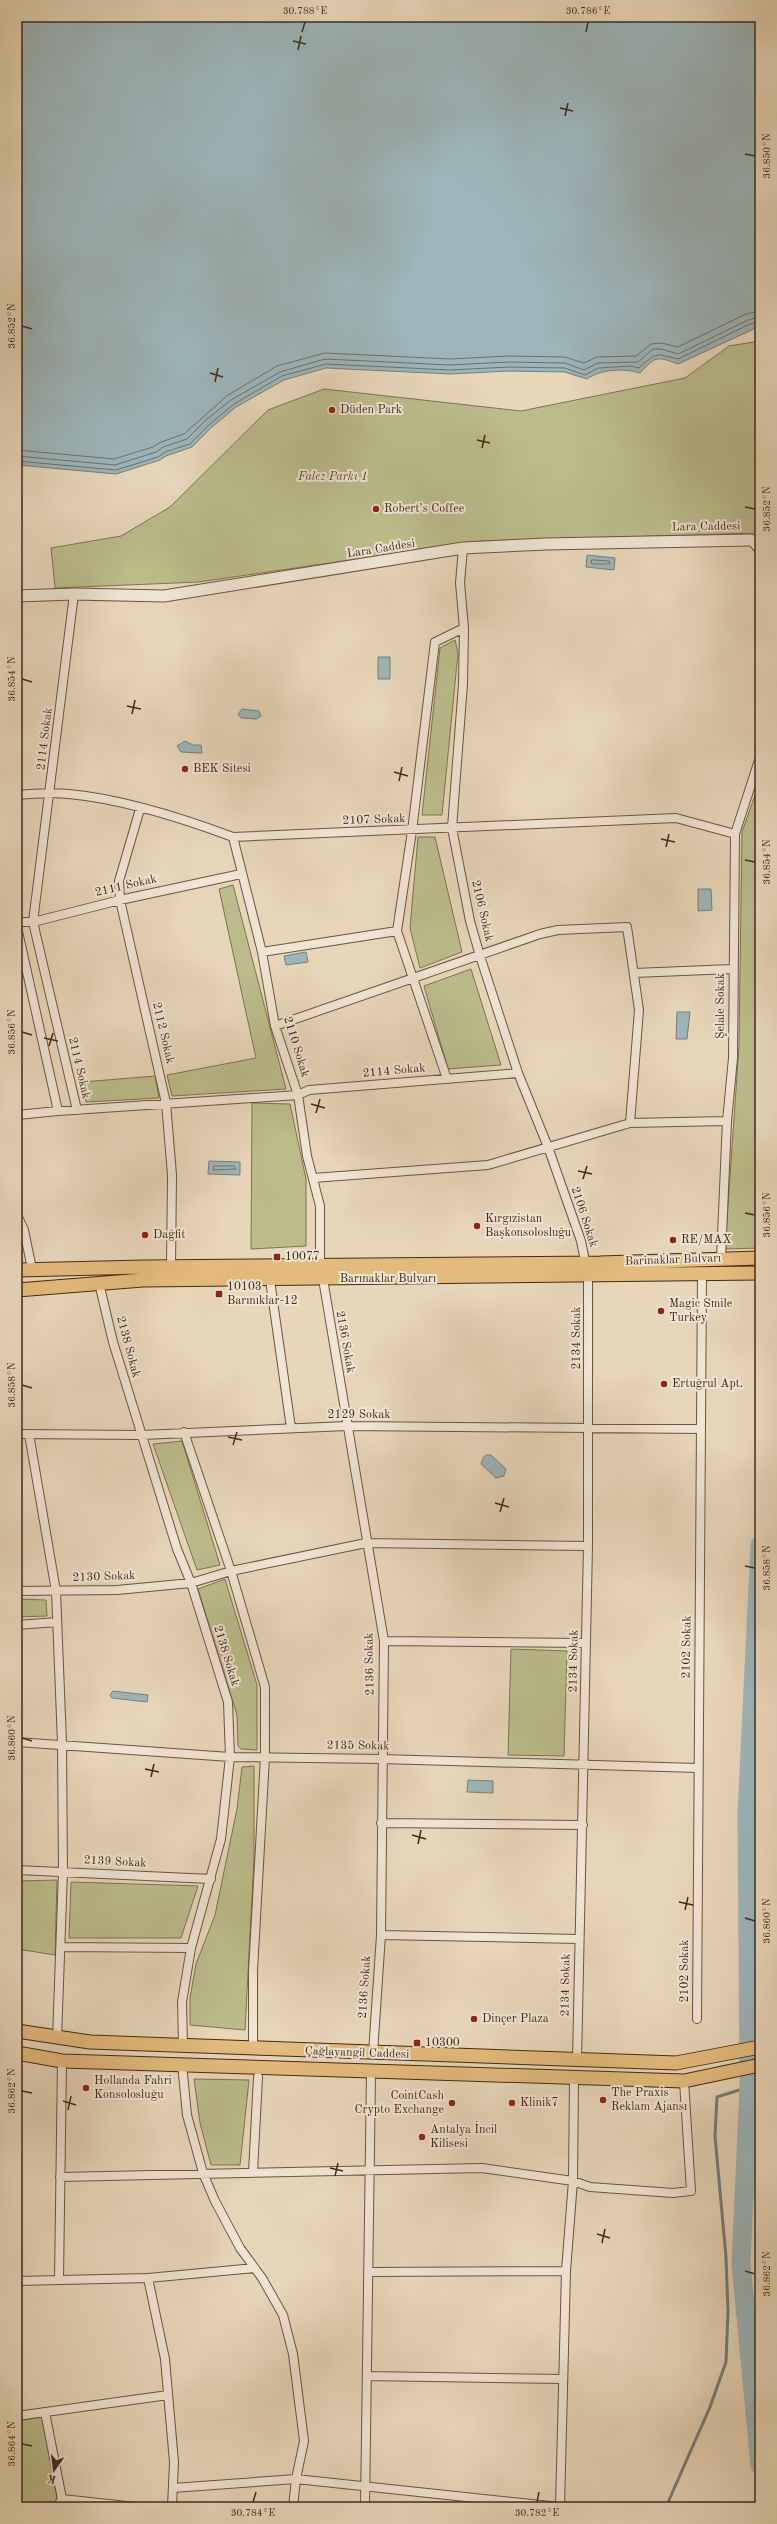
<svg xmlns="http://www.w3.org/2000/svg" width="777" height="2524" font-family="'Old Standard TT',serif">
<rect width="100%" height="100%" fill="#e8d6b9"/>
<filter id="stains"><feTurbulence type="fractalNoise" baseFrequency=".005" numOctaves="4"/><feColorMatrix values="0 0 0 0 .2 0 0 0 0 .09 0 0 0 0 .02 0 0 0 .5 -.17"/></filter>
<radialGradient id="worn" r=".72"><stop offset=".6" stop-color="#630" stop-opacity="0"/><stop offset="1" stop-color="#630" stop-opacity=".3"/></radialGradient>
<path fill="#bcbc8b" stroke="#7f7252" d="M760,341V533L481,541L199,582L55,588L51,548L121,536L170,507L268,410L324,389L521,411L685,378L729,346Z
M455,640L458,653L442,815H422L440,648Z
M760,781V1248L725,1249L739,1046L742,832Z
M418,837H435L462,952L420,968L410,928Z
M233,885L286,1089L172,1096L167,1075L256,1058L219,889Z
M471,969L501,1065L448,1069L424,986Z
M155,1076L159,1098L86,1102L82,1082Z
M252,1103L290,1104L306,1179V1246L251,1249Z
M182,1441L220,1565L197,1570L153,1444Z
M225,1579L257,1685V1750L241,1749L238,1746L237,1715L198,1589Z
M17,1599L46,1600L47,1616L17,1617Z
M511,1649L567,1651L564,1756L508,1755Z
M254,1766V1859L245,2030L190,2025V1998L196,1964L215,1915L237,1809L242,1767Z
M57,1880L55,1955L17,1949V1881Z
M71,1882L198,1886L181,1938H69Z
M194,2079L249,2080L240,2165H211L200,2123Z
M43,2417L57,2498L52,2507H31L17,2500V2421Z"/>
<path fill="#9cb6bb" stroke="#787e7a" d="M17,17H760V326L678,364C656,356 656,356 640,373C624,368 601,369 587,379L565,372L509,371L450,374L326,368L284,380L236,407L212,427L192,447L166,456L160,460L116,474L18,465Z
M587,555L615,558L614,570L586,567Z
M378,657H390V679H378Z
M242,709L259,711L261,716L256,719L241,718L238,714Z
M185,741L193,745H201L202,753L181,752L177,746Z
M698,889H711L712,910L698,911Z
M306,952L308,962L286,965L284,956Z
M677,1012H690L687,1039H676Z
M209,1161L240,1162V1175L208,1174Z
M486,1455H491L506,1469L504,1476L496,1478L481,1464L483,1458Z
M113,1691L148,1695L147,1702L112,1698L110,1695Z
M468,1780L493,1781V1793L467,1792Z"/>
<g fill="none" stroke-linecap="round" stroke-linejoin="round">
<path stroke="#6f706a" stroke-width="1" d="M17,450L114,459L153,447L161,442L184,434L228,395L277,366L325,353L450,359L509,356L565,357L584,363L597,357L636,356L651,344L662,343L678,347L746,314L760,311
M17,456L115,465L156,452L163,447L187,439L206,420L231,400L280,372L325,359L450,365L509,362L565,363L584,370L598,363L638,362L653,349H661L678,354L748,320L760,317
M17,461L116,470L158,457L165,452L190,444L210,424L234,404L282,376L326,364L450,370L509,367L565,368L585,375L598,368L631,366L639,368C658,351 655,354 678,359L750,324L760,322
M593,560L609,561L610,564H592L591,561Z
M214,1166H234L236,1169L214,1170Z"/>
<path stroke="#787e7a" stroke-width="3" d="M666,2507L710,2407L726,2362L728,2312L726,2257L715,2136L717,2097L749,2087"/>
<path stroke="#9cb6bb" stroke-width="19" d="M760,1545L747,1814L749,2087L741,2264L760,2465"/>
<g stroke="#6c5441" stroke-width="10">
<path id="minor" d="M751,540L760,551
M463,548L460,583L464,628L463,684L452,828L470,921L480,956L518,1073L548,1147L581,1241L588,1276V1546L577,2061
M74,594L33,922L77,1110
M17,795C34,794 52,792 69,794C123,799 182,818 233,837L676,818L735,834
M140,809L119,881L120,900L166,1103L172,1175L171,1267
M233,837L262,952L275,1026L298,1095L307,1156L320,1206V1266
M17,922H33L120,900L241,874
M17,927L58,1111L17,1115
M262,952L397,931
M634,973L732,969
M275,1026L540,934L558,930L627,927L639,1010L630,1123L727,1121
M447,1079L397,931L412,831L435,642L464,628
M58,1111L298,1095L309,1090L518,1073
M313,1178L488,1165L630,1123
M17,1215L24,1230L32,1269
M721,1258L727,1121L733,1058L735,834L760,757
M323,1279L384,1641L381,1935L373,2053
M270,1280L291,1428
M99,1283L113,1342L177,1549L191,1583L228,1702L230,1757L221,1839L191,1948L182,2002L183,2045
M184,1432L231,1571L265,1687V1757L253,1971V2048
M17,1434L142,1435L347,1426L701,1429
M29,1434L56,1591L62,1743L63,1872L57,2039
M17,1591L117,1590L191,1583L231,1571L366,1543L588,1546
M17,1625L57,1622
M384,1641L586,1643
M17,1742L230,1757L381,1759L698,1768
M381,1823L583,1825
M17,1870L211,1879
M381,1935L579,1939
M62,1947L191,1948
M697,2019L702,1275
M182,2064L187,2115L203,2173L215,2201L240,2248L262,2278L283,2315L293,2354L304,2441L296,2479L293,2507
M253,2172L258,2077
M60,2177L482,2168L573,2181L590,2187L673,2193L691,2191L684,2081
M368,2272L566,2271
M148,2278L165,2359L174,2462L172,2507
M59,2280L62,2061
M17,2281L148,2278L255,2268
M367,2376L563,2379
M45,2412L62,2499L57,2507
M17,2416L168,2395
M173,2488L296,2479L560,2507L566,2271L573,2181L574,2079
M62,2499L136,2507
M365,2507L371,2073"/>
</g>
<g stroke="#6c5441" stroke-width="13">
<path id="tertiary" d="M17,596L74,594L164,596L463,548L546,544L751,540"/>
</g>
<g stroke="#422919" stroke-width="15">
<path id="primary" d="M17,1270L144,1267L600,1263L760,1258
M17,1290L143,1280L760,1273
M17,2031L90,2042L676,2063L760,2047
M17,2053L62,2061L95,2062L684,2081L760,2065"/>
</g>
<use href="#minor" stroke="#f0e4d2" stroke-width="8"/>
<use href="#tertiary" stroke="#f0e4d2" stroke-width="11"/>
<use href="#primary" stroke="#e4bb7c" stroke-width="13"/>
</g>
<path fill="none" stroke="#422919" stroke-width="1.5" d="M302,32L305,22M586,32L588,22M293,41L306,44M298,50L301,36M560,108L573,111M565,116L568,103M745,154L755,156M22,326L32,329M210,373L223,377M215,382L218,368M477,440L490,443M482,448L485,435M745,507L755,509M22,679L32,682M127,706L141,709M132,714L135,700M394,772L408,776M399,781L402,767M661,839L675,842M666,847L669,834M745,860L755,862M22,1032L32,1035M44,1038L58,1041M49,1046L53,1033M311,1104L325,1108M316,1113L320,1099M578,1171L592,1174M583,1179L587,1166M745,1213L755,1215M22,1385L32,1388M228,1437L242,1440M233,1445L237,1432M495,1503L509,1507M500,1512L504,1498M745,1566L755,1568M22,1738L32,1741M145,1769L159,1772M151,1777L154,1764M412,1835L426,1839M418,1844L421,1830M679,1902L693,1905M685,1910L688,1897M745,1918L755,1921M22,2091L32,2093M63,2101L76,2105M68,2110L71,2096M330,2168L343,2171M335,2176L338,2163M597,2234L610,2238M602,2243L605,2229M745,2271L755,2274M22,2444L32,2446M253,2502L256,2492M537,2502L539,2492"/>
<g fill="#8f2418" stroke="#f0e4d2" stroke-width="1.5">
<circle cx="332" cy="410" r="4"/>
<circle cx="376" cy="509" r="4"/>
<circle cx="185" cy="769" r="4"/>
<circle cx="477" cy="1226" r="4"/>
<circle cx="145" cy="1235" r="4"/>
<circle cx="673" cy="1240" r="4"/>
<rect x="273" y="1253" width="8" height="8" rx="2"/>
<rect x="215" y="1290" width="8" height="8" rx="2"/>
<circle cx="661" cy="1311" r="4"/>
<circle cx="664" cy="1384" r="4"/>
<circle cx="474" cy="2019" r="4"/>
<rect x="413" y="2039" width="8" height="8" rx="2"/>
<circle cx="86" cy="2088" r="4"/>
<circle cx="603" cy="2100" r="4"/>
<circle cx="452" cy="2103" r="4"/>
<circle cx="512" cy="2103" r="4"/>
<circle cx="422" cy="2137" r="4"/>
</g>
<g text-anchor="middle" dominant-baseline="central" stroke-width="4" stroke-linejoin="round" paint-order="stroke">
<g font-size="12" fill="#422919" stroke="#f0e4d2" text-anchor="start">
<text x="340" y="410">Düden Park</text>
<text x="384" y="509">Robert’s Coffee</text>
<text x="193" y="769">BEK Sitesi</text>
<text x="485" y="1219">Kırgızistan<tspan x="485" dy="14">Başkonsolosluğu</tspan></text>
<text x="153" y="1235">Dağfit</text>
<text x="681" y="1240">RE/MAX</text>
<text x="285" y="1257">10077</text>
<text x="227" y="1287">10103<tspan x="227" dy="14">Barınıklar-12</tspan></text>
<text x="669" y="1304">Magic Smile<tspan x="669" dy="14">Turkey</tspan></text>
<text x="672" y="1384">Ertuğrul Apt.</text>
<text x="482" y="2019">Dinçer Plaza</text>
<text x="425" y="2043">10300</text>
<text x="94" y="2081">Hollanda Fahri<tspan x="94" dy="14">Konsolosluğu</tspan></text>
<text x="611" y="2093">The Praxis<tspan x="611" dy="14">Reklam Ajansı</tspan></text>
<text x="444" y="2096" text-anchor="end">CointCash<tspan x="444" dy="14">Crypto Exchange</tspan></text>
<text x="520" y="2103">Klinik7</text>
<text x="430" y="2130">Antalya İncil<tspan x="430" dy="14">Kilisesi</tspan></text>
</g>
<g font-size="12" font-style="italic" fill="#5a4630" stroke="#f0e4d2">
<text x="333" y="477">Falez Parkı 1</text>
</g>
<g font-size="12" fill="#422919" stroke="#f0e4d2">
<text transform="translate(706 527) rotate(-1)">Lara Caddesi</text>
<text transform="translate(381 549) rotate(-9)">Lara Caddesi</text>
<text transform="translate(45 739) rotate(-83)">2114 Sokak</text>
<text transform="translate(374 820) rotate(-2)">2107 Sokak</text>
<text transform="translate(126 886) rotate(-13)">2111 Sokak</text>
<text transform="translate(482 911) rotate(77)">2106 Sokak</text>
<text transform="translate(721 1006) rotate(-90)">Şelale Sokak</text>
<text transform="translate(163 1033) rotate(77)">2112 Sokak</text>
<text transform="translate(296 1047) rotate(73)">2110 Sokak</text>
<text transform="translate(79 1068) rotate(77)">2114 Sokak</text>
<text transform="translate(394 1071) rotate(-5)">2114 Sokak</text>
<text transform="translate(584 1217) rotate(72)">2106 Sokak</text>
<text transform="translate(673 1260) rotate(-2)">Barinaklar Bulvarı</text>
<text x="388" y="1279">Barınaklar Bulvarı</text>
<text transform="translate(577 1338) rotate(-90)">2134 Sokak</text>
<text transform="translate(345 1342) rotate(80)">2136 Sokak</text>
<text transform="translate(128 1347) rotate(75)">2138 Sokak</text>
<text x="359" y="1415">2129 Sokak</text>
<text transform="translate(104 1577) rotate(-2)">2130 Sokak</text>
<text transform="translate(687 1647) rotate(-89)">2102 Sokak</text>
<text transform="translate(226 1656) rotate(73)">2138 Sokak</text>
<text transform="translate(574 1661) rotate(-89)">2134 Sokak</text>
<text transform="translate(370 1664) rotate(-91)">2136 Sokak</text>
<text transform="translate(358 1746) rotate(1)">2135 Sokak</text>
<text transform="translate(115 1862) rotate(3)">2139 Sokak</text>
<text transform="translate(685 1971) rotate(-90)">2102 Sokak</text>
<text transform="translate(566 1985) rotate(-89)">2134 Sokak</text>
<text transform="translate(365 1987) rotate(-86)">2136 Sokak</text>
<text transform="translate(357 2053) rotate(2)">Çağlayangil Caddesi</text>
</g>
</g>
<rect width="777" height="2524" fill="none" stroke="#e8d6b9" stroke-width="44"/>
<g transform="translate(54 2470) rotate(194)" stroke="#f0e4d2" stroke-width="3" paint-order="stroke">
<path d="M0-3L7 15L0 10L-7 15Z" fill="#422919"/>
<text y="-6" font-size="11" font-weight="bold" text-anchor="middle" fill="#422919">K</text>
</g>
<rect x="22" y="22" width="733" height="2480" fill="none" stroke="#422919" stroke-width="1.5"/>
<g font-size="10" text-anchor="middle" fill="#422919">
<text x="305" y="14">30.788°E</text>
<text x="588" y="14">30.786°E</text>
<text transform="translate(766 156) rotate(-90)" y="4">36.850°N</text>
<text transform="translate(11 326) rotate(-90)" y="4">36.852°N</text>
<text transform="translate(766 509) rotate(-90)" y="4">36.852°N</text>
<text transform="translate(11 679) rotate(-90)" y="4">36.854°N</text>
<text transform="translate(766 862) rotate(-90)" y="4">36.854°N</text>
<text transform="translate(11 1032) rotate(-90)" y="4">36.856°N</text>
<text transform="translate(766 1215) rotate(-90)" y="4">36.856°N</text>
<text transform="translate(11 1385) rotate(-90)" y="4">36.858°N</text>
<text transform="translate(766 1568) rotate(-90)" y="4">36.858°N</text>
<text transform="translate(11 1738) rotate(-90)" y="4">36.860°N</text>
<text transform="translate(766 1921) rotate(-90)" y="4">36.860°N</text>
<text transform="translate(11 2091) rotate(-90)" y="4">36.862°N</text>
<text transform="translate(766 2274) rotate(-90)" y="4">36.862°N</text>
<text transform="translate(11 2444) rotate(-90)" y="4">36.864°N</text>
<text x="253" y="2516">30.784°E</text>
<text x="537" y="2516">30.782°E</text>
</g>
<rect width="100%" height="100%" filter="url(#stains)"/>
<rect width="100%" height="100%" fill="url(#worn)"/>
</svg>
